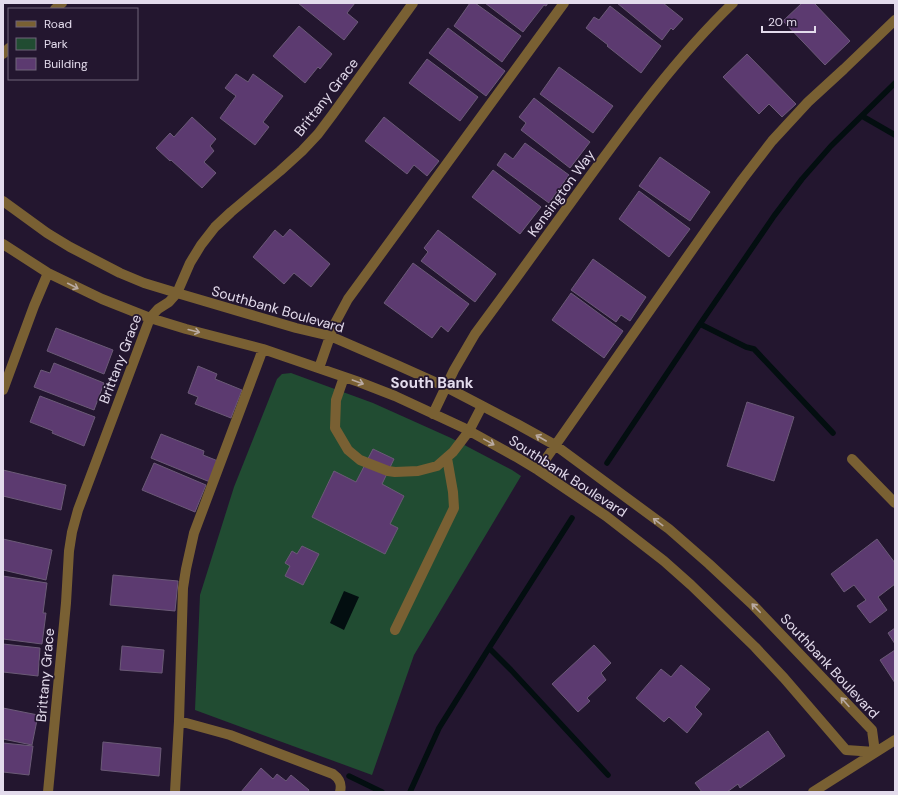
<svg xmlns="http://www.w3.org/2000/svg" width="898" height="795" font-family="'DM Sans',sans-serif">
<rect width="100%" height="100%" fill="#23162f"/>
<path fill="#214c32" d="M291,373L373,403L451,438L512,470L521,476L414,655L372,775L195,710L200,595L234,487L277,379L282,374Z"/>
<path fill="#030e10" d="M344,591L359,597L344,630L330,623Z"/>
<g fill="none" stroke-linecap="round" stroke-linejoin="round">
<path stroke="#030e10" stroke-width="5.5" d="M862,116L895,135
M700,324L746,347L754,349L833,433
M607,463L700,324L774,216L802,179L831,146L895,83
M489,648L511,670L608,775
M349,776L382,792
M410,792L439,728L489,648L572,518"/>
</g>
<path fill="#5c3a70" stroke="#6b5a77" d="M298,3H355L347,13L358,22L344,40Z
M470,3H475L521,36L502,62L454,26Z
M485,3H548L546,6L544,5L523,32Z
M617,3H663L683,19L673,30L671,28L662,40Z
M802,3H814L850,41L825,65L783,21Z
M610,6L661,46L641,73L607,46L608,45L586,28L594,17L599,20Z
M299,26L332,54L320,69L318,67L305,83L273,56Z
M448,28L505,71L486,96L429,53Z
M747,54L796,104L782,117L769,104L759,114L723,77Z
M427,59L478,97L460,121L409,83Z
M559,67L613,106L593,133L540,94Z
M236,74L248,82L253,74L283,96L263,122L269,127L255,145L220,118L236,96L225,88Z
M534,98L590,142L570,168L521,130L526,123L519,117Z
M192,117L216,139L210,146L214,151L204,162L216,173L202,188L171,160L170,161L156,148L170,133L174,137Z
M384,117L439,161L427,176L414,165L407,174L365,141Z
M525,143L569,175L549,203L497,165L505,153L513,159Z
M660,157L710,192L690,221L639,186Z
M493,170L541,207L520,234L472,197Z
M639,191L690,229L669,257L619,219Z
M290,229L330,264L311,287L294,273L284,284L253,257L275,230L283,237Z
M438,230L496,274L475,302L421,261L428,252L424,248Z
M593,259L646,297L630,321L621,315L616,322L571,290Z
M413,263L469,304L448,332L441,326L432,338L384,303Z
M571,293L623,331L604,358L552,320Z
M56,328L113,350L104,374L47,351Z
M54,363L104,383L94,410L34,387L41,370L50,373Z
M198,366L217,374L215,379L242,390L231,418L195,404L198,397L188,393Z
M40,396L95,417L84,446L52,433L53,431L30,422Z
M747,402L794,417L774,481L727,466Z
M161,434L204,451L203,455L218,461L210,482L151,458Z
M373,449L394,459L382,484L404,496L390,524L398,528L385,554L312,517L334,471L356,482Z
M154,463L206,485L195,512L142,490Z
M3,470L66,485L61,510L3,496Z
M3,539L52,550L46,580L3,570Z
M877,539L895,563V584L878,597L887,610L870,623L857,606L866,600L854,585L844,592L831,574Z
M302,546L319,554L303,585L285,576L290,566L285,563L292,551L297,554Z
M113,575L178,581L175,611L110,605Z
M3,576L47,583L43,613H46L42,644L3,639Z
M895,628V644L888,633Z
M3,644L40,648L38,676L3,672Z
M594,645L611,663L601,673L606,680L587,698L590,701L578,712L552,684Z
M122,646L164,650L162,673L120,670Z
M895,650V683L880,660Z
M681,665L710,689L695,707L702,714L687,733L669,717L664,722L636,698L661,669L671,677Z
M3,708L38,715L32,745L3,739Z
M768,731L785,756L740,788L738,784L727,792H702L695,783Z
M103,742L161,748L159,776L101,770Z
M3,743L33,746L29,775L3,772Z
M261,768L273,779L277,774L286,781L291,775L309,790L308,792H241Z"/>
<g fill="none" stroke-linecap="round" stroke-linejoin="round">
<path stroke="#796033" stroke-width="10" d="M55,9L62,3
M3,54L9,48
M3,201L47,233L70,247L120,273L144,283L177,293L296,328L330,336L397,365L446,387L517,424L555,445L669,529L709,564L752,604L872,730L875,752L846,750L784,678L755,647L691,585L664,561L606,516L538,470L518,458L464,428L395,396L359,382L263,349L186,329L150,318L102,299L48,273L3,244
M319,368L334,325L348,299L564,3
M344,377L336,400L335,428L348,450L360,460L388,471L395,472L418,471L437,466L453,452L469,431L482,406
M3,390L34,306L48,273
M433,414L454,370L475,334C512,284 549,233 585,183C631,120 677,57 733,3
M852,459L895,503
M538,470L711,223L742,180L772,141L808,102L844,69L895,20
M395,630L454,508L453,492L447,458
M179,721L230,735L333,774C340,779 342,784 340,792
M48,792L66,603L69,551L72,532L78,510L150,318L158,309L169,302L177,293L190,263L201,245L215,227L231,212L280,171L302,151L318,134L333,114L413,3
M175,792L179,721L183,588L186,569L194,533L263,349
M813,792L895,740"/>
</g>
<defs><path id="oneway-shaft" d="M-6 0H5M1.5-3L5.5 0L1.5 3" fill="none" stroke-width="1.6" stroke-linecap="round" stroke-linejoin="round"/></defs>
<g stroke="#b9aaa2">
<use href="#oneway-shaft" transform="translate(73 286) rotate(27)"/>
<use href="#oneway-shaft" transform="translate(194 331) rotate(14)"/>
<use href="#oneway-shaft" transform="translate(358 382) rotate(20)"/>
<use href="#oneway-shaft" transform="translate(541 438) rotate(-150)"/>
<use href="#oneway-shaft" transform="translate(489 442) rotate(29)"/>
<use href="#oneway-shaft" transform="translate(658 522) rotate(-143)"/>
<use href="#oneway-shaft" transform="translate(756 608) rotate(-134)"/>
<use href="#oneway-shaft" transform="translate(845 702) rotate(-132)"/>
</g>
<g text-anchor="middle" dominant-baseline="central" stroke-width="3.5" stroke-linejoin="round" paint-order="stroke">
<g font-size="14" fill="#e3dbec" stroke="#23162f">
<text transform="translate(326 97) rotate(-52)">Brittany Grace</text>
<text transform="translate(561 193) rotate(-54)">Kensington Way</text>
<text transform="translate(278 309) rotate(16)">Southbank Boulevard</text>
<text transform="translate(120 359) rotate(-69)">Brittany Grace</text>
<text transform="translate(568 476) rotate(33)">Southbank Boulevard</text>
<text transform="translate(830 666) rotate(47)">Southbank Boulevard</text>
<text transform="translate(45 675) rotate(-85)">Brittany Grace</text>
</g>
<g font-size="15" font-weight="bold" fill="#e3dbec" stroke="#23162f">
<text x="432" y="383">South Bank</text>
</g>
</g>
<rect width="898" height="795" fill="none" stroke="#e3dbec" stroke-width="8"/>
<rect x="8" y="8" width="130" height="72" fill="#23162f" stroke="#70657b"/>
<rect x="16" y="21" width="20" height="6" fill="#796033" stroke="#70657b"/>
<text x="44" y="28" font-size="12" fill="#e3dbec">Road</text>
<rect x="16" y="38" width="20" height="12" fill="#214c32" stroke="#70657b"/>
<text x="44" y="48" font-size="12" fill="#e3dbec">Park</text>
<rect x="16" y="58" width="20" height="12" fill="#5c3a70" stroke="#70657b"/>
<text x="44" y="68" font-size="12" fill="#e3dbec">Building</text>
<path d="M762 26v6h53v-6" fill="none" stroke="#e3dbec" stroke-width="2"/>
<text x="768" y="26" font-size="12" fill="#e3dbec" stroke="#23162f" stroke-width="3" paint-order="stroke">20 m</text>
</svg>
